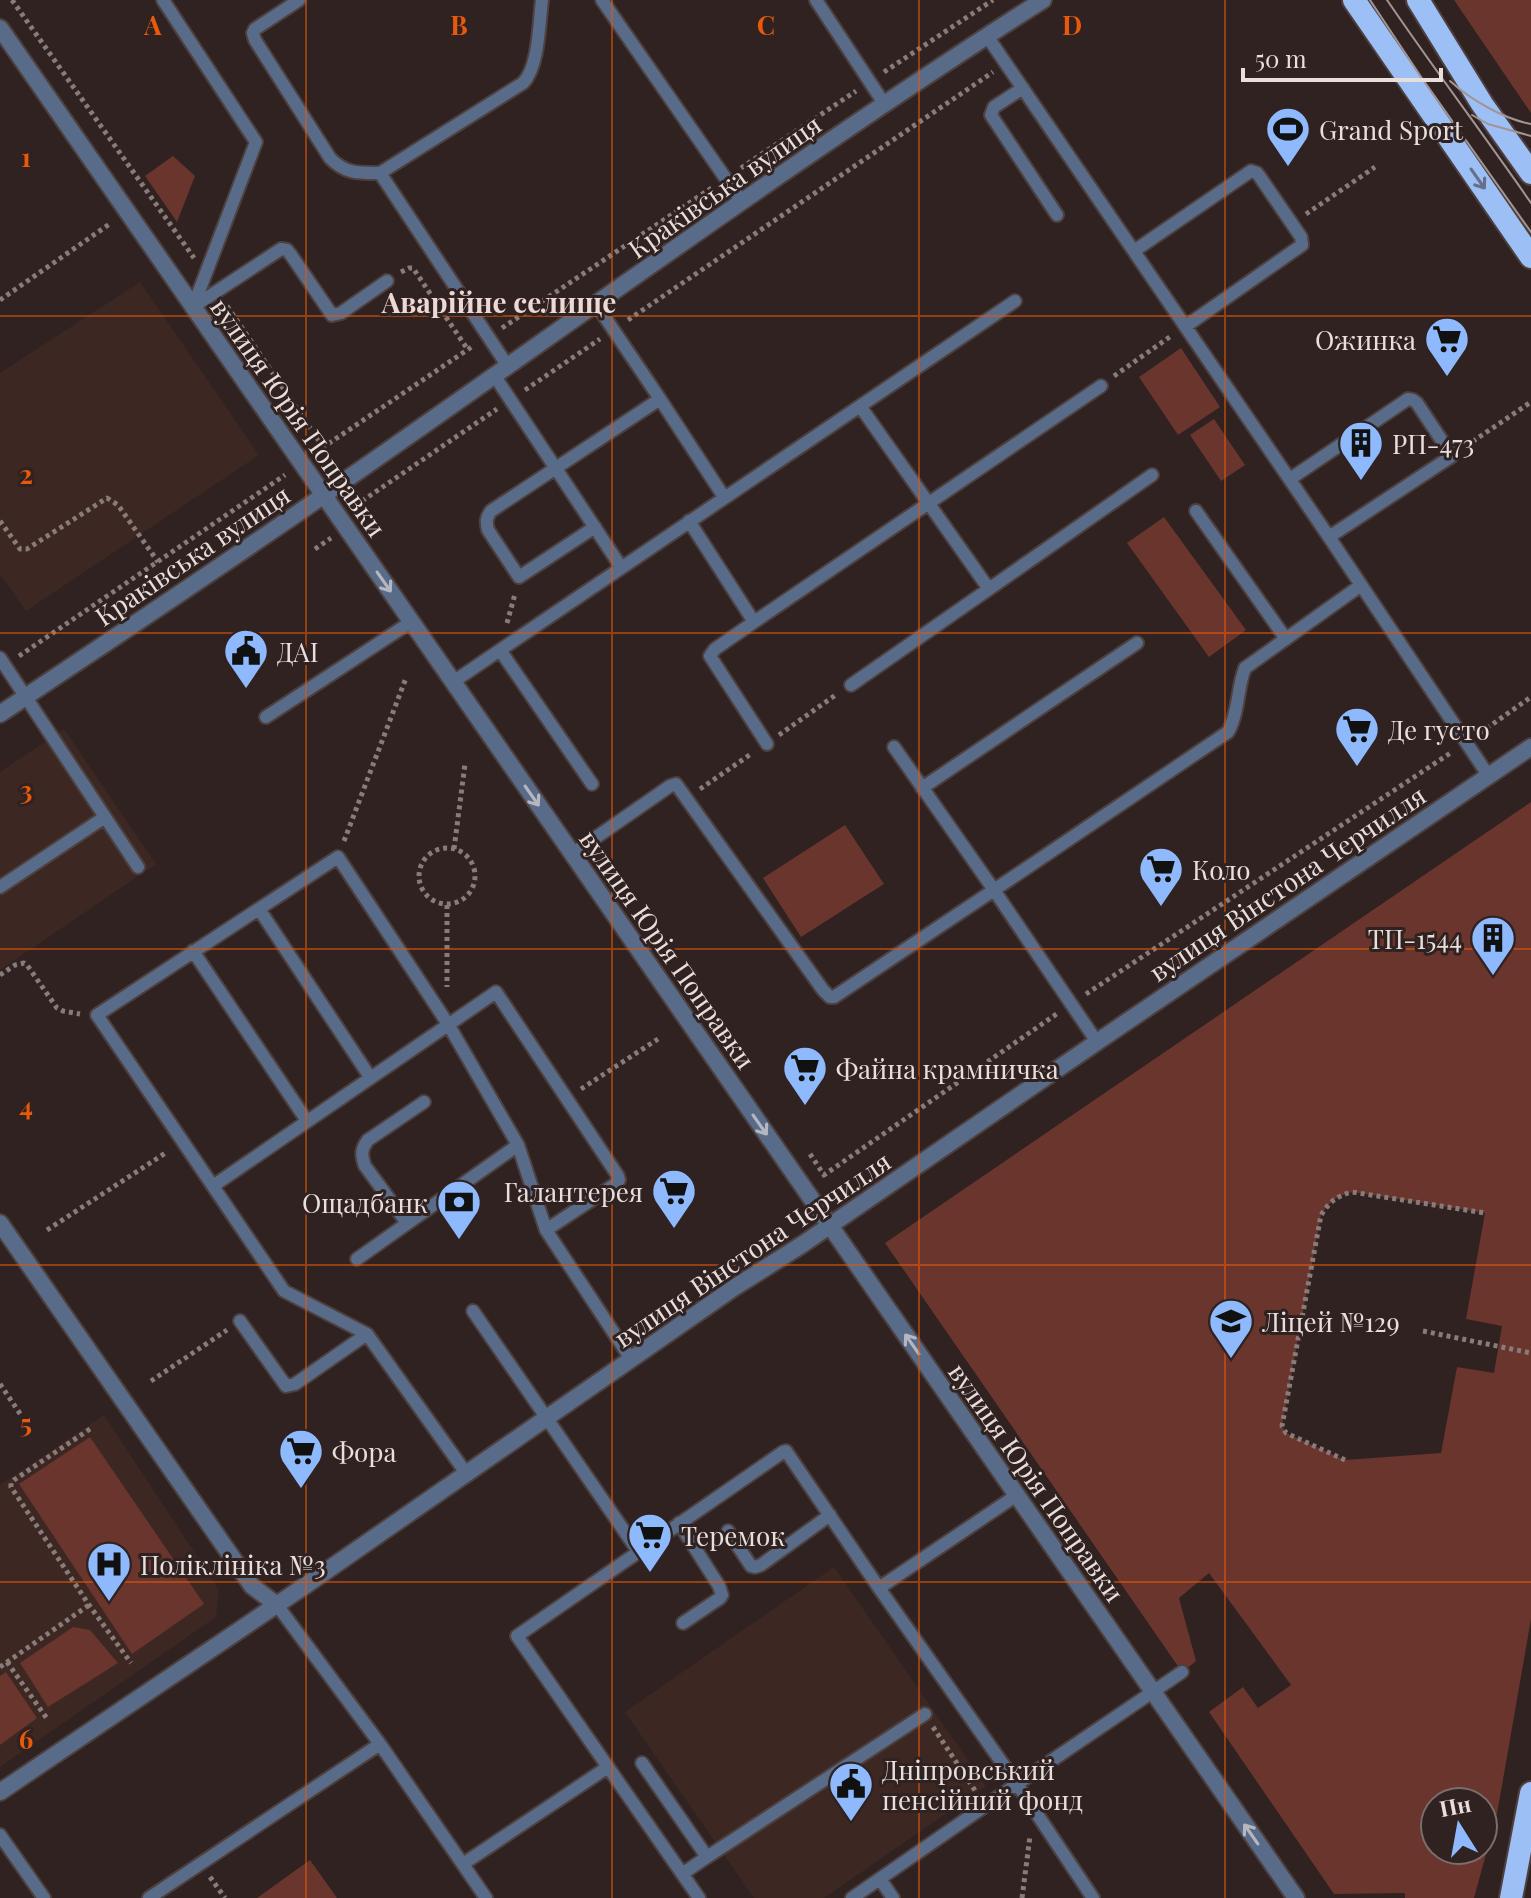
<svg xmlns="http://www.w3.org/2000/svg" width="1531" height="1898" font-family="'Playfair Display',serif">
<rect width="100%" height="100%" fill="#302220"/>
<path fill="#3c2723" d="M140,282L259,455L26,611L0,574V373Z
M64,729L156,864L0,970V772Z
M104,1415L219,1590L216,1617L0,1767V1485Z
M834,1567L986,1786L824,1898H754L625,1712Z"/>
<path fill="#69352d" fill-rule="evenodd" d="M1454,0H1531V113Z
M173,156L195,176L177,222L145,176Z
M1181,348L1220,407L1178,435L1139,377Z
M1214,419L1245,465L1221,481L1190,435Z
M1164,517L1246,630L1209,657L1127,543Z
M1531,802V1619L1497,1814L1474,1898H1405V1893L1334,1894L1209,1712L1243,1687L1258,1708L1291,1685L1209,1573L1179,1598L1196,1661L1182,1672L885,1243ZM1353,1192L1485,1213L1466,1319L1502,1326L1494,1373L1457,1367L1441,1453L1345,1460L1286,1433L1282,1426L1321,1215C1330,1201 1337,1196 1353,1192ZM1435,1802H1483V1850H1435Z
M845,825L884,884L801,937L763,878Z
M90,1437L204,1604L132,1654L19,1484Z
M73,1627L90,1630L118,1663L48,1707L20,1663Z
M6,1672L37,1718L0,1745V1676Z
M310,1860L337,1898H257Z"/>
<g fill="none" stroke-linecap="round" stroke-linejoin="round">
<g stroke="#4d403e" stroke-width="16">
<path id="service" d="M163,0L256,142L193,307L281,249L287,250L291,255L332,315L341,313L387,281
M299,0L255,29L253,33L255,40L330,158C345,174 359,173 380,173
M602,0L742,202
M816,0L885,105
M987,36L1329,537L1488,775
M1023,88L994,107L991,115L1057,215
M1134,251L1248,173L1251,171L1257,173L1260,177L1301,237L1302,245L1186,326
M507,365L380,173L523,83C539,67 539,23 542,0
M494,375L621,567
M660,399L724,497
M860,406L989,589L1152,475
M1290,479L1408,399L1413,400L1417,403L1452,456L1329,537
M1196,511L1286,639
M689,521L754,622L1101,386
M595,527L519,577L488,530C486,522 486,518 491,511L660,399L596,304
M754,622L715,649L710,656L767,744
M500,650L592,784
M0,658L138,867
M453,682L1015,301
M851,685L989,589
M266,717L411,622
M894,747L994,890L1228,732C1239,713 1237,688 1245,668L1360,586
M922,788L1137,643
M572,854L670,786L676,784L823,990L830,997H834L994,890L1097,1042
M0,887L105,817
M259,909L370,1077
M193,951L307,1121
M213,1186L496,992L618,1176L619,1180L614,1185L546,1230
M407,1223L365,1166C361,1155 361,1149 368,1140L424,1102
M357,1259L518,1145
M473,1311L638,1551
M240,1321L286,1386L295,1384L367,1334
M466,1473L367,1334L284,1291L97,1015L338,857L448,1024L518,1145L546,1230L631,1359
M679,1523L719,1586L722,1595L720,1598L683,1623
M728,1531L751,1566L755,1567L761,1565L830,1515
M879,1588L1017,1495
M277,1605L380,1744L486,1898
M642,1763L707,1857L682,1874
M0,1835L44,1898
M707,1857L925,1714
M463,1864L608,1767
M880,1879L893,1898
M149,1898L380,1744
M699,1898L517,1636L783,1452L786,1451L879,1588L1017,1784L852,1898
M1093,1898L1017,1784L1182,1672"/>
</g>
<g stroke="#4d403e" stroke-width="20">
<path id="minor" d="M0,28L1296,1898
M0,714C116,636 233,559 347,479C578,318 806,151 1043,0
M0,1223L252,1586L277,1605
M0,1792L306,1585L735,1287L803,1244L1097,1042L1531,747"/>
</g>
<g stroke="#4d403e" stroke-width="26">
<path id="trunk" d="M1354,0L1531,257
M1418,0L1482,104L1531,173
M1511,1898L1531,1793"/>
</g>
<path stroke="#887c7a" stroke-width="5" stroke-dasharray="4 4" stroke-linecap="butt" d="M12,0L194,258
M884,72L993,0
M741,168L856,91
M1306,214L1375,167
M401,272L409,268H413L468,350
M0,300L111,223
M227,306L334,463
M628,320L993,72
M502,328L713,187
M1114,376L1171,336
M525,390L600,339
M1466,446L1531,402
M322,448L473,346
M356,493L362,501V513
M362,501L497,409
M0,521L20,549H27L107,498L118,505L158,562
M315,549L331,538
M507,623L515,594
M19,656L285,475
M1480,733L1531,697
M779,735L837,694
M700,789L751,754
M344,841L406,678
M419 876a28 28 0 1 1 56 0a28 28 0 1 1-56 0Z
M454,849L465,764
M447,905V987
M0,975L15,965L24,963L27,965L57,1008L63,1011L80,1014
M1086,994L1452,752
M581,1089L658,1039
M810,1154L824,1175L1058,1013
M47,1230L167,1152
M1423,1331L1531,1353
M151,1381L227,1330
M0,1384L27,1424
M90,1429L14,1480L11,1483V1487L89,1605L131,1663
M1345,1460L1286,1433L1282,1426L1321,1215C1330,1201 1337,1196 1352,1192L1485,1213
M7,1662L48,1720
M0,1667L89,1605
M933,1727L976,1792
M210,1877L225,1898
M1022,1898L1030,1836"/>
<use href="#service" stroke="#586c8a" stroke-width="12"/>
<use href="#minor" stroke="#586c8a" stroke-width="16"/>
<use href="#trunk" stroke="#9cbff6" stroke-width="22"/>
<path stroke="#a19593" stroke-width="2" d="M1370,0L1421,77L1531,232
M1387,0C1434,69 1484,135 1531,203
M1450,81C1471,100 1504,119 1531,124
M1472,115L1488,124L1531,136"/>
</g>
<defs><path id="oneway-shaft" d="M-6 0H5M1.5-3L5.5 0L1.5 3" fill="none" stroke-width="1.6" stroke-linecap="round" stroke-linejoin="round" transform="scale(2)"/></defs>
<use stroke="#66708b" href="#oneway-shaft" transform="translate(1478 179) rotate(55)"/>
<g stroke="#b6b6bf">
<use href="#oneway-shaft" transform="translate(384 582) rotate(55)"/>
<use href="#oneway-shaft" transform="translate(532 796) rotate(55)"/>
<use href="#oneway-shaft" transform="translate(760 1125) rotate(55)"/>
<use href="#oneway-shaft" transform="translate(912 1344) rotate(-125)"/>
<use href="#oneway-shaft" transform="translate(1251 1834) rotate(-125)"/>
</g>
<path fill="none" stroke="#e8590c" stroke-width="2" stroke-opacity="0.55" d="M306,0V1898M612,0V1898M919,0V1898M1225,0V1898M0,316H1531M0,633H1531M0,949H1531M0,1265H1531M0,1582H1531"/>
<defs>
<g id="stadium-pin" transform="scale(2.3)"><path d="M0 17L-7.5 6A9.5 9.5 0 1 1 7.5 6Z" fill="#8eb9fc" stroke="#302220"/><path d="M0-5a6.5 5 0 1 0 0 10a6.5 5 0 1 0 0-10ZM-3.5-1.8h7v3.6h-7Z" fill="#111"/></g>
<g id="supermarket-pin" transform="scale(2.3)"><path d="M0 17L-7.5 6A9.5 9.5 0 1 1 7.5 6Z" fill="#8eb9fc" stroke="#302220"/><path d="M-6-5.5h2.5l.6 2H6L4.5 2H-2.5L-4.4-4H-6ZM-1.5 3.2a1.3 1.3 0 1 0 .1 0ZM3 3.2a1.3 1.3 0 1 0 .1 0Z" fill="#111"/></g>
<g id="building-pin" transform="scale(2.3)"><path d="M0 17L-7.5 6A9.5 9.5 0 1 1 7.5 6Z" fill="#8eb9fc" stroke="#302220"/><path d="M-4-6H4V6H1V3H-1V6H-4ZM-2.5-4.3h1.7v1.8h-1.7ZM.8-4.3h1.7v1.8H.8ZM-2.5-1h1.7V.8h-1.7ZM.8-1h1.7V.8H.8Z" fill="#111"/></g>
<g id="civic-pin" transform="scale(2.3)"><path d="M0 17L-7.5 6A9.5 9.5 0 1 1 7.5 6Z" fill="#8eb9fc" stroke="#302220"/><path d="M-.6-6.5H3V-4.5H.6V-3L4-1V1h2V6H-6V1h2V-1L-.6-3ZM-1.2 2.5V6h2.4V2.5Z" fill="#111"/></g>
<g id="bank-pin" transform="scale(2.3)"><path d="M0 17L-7.5 6A9.5 9.5 0 1 1 7.5 6Z" fill="#8eb9fc" stroke="#302220"/><path d="M-6-4H6V4H-6ZM0-2.3a2.3 2.3 0 1 0 0 4.6a2.3 2.3 0 1 0 0-4.6Z" fill="#111"/></g>
<g id="school-pin" transform="scale(2.3)"><path d="M0 17L-7.5 6A9.5 9.5 0 1 1 7.5 6Z" fill="#8eb9fc" stroke="#302220"/><path d="M0-5L7-2L0 1L-7-2ZM-4 1L0 2.5L4 1V4Q0 6-4 4Z" fill="#111"/></g>
<g id="hospital-pin" transform="scale(2.3)"><path d="M0 17L-7.5 6A9.5 9.5 0 1 1 7.5 6Z" fill="#8eb9fc" stroke="#302220"/><path d="M-5-5h3v3.5h4V-5h3V5h-3V1.5h-4V5h-3Z" fill="#111"/></g>
</defs>
<g fill-rule="evenodd">
<use href="#stadium-pin" x="1288" y="129"/>
<use href="#supermarket-pin" x="1447" y="339"/>
<use href="#building-pin" x="1361" y="443"/>
<use href="#civic-pin" x="246" y="651"/>
<use href="#supermarket-pin" x="1357" y="729"/>
<use href="#supermarket-pin" x="1161" y="869"/>
<use href="#building-pin" x="1493" y="938"/>
<use href="#supermarket-pin" x="805" y="1068"/>
<use href="#supermarket-pin" x="674" y="1191"/>
<use href="#bank-pin" x="459" y="1202"/>
<use href="#school-pin" x="1231" y="1321"/>
<use href="#supermarket-pin" x="301" y="1451"/>
<use href="#supermarket-pin" x="650" y="1535"/>
<use href="#hospital-pin" x="109" y="1564"/>
<use href="#civic-pin" x="851" y="1784"/>
</g>
<g text-anchor="middle" dominant-baseline="central" stroke-width="6" stroke-linejoin="round" paint-order="stroke">
<g font-size="26" fill="#e8dedc" stroke="#302220" text-anchor="start">
<text x="1319" y="129">Grand Sport</text>
<text x="1416" y="339" text-anchor="end">Ожинка</text>
<text x="1392" y="443">РП-473</text>
<text x="277" y="651">ДАІ</text>
<text x="1388" y="729">Де густо</text>
<text x="1192" y="869">Коло</text>
<text x="1462" y="938" text-anchor="end">ТП-1544</text>
<text x="836" y="1068">Файна крамничка</text>
<text x="643" y="1191" text-anchor="end">Галантерея</text>
<text x="428" y="1202" text-anchor="end">Ощадбанк</text>
<text x="1262" y="1321">Ліцей №129</text>
<text x="332" y="1451">Фора</text>
<text x="681" y="1535">Теремок</text>
<text x="140" y="1564">Поліклініка №3</text>
<text x="882" y="1769">Дніпровський<tspan x="882" dy="30">пенсійний фонд</tspan></text>
</g>
<g font-size="26" fill="#e8dedc" stroke="#302220">
<text transform="translate(724 186) rotate(-35)">Краківська вулиця</text>
<text transform="translate(299 417) rotate(55)">вулиця Юрія Поправки</text>
<text transform="translate(192 555) rotate(-34)">Краківська вулиця</text>
<text transform="translate(1287 883) rotate(-34)">вулиця Вінстона Черчилля</text>
<text transform="translate(668 949) rotate(55)">вулиця Юрія Поправки</text>
<text transform="translate(752 1249) rotate(-34)">вулиця Вінстона Черчилля</text>
<text transform="translate(1037 1482) rotate(55)">вулиця Юрія Поправки</text>
</g>
<g font-size="28" font-weight="bold" fill="#ecd8d5" stroke="#302220">
<text x="499" y="301">Аварійне селище</text>
</g>
</g>
<g font-size="26" text-anchor="middle" font-weight="bold" fill="#e8590c" stroke="#302220" stroke-width="6" stroke-linejoin="round" paint-order="stroke">
<text x="153" y="35">A</text>
<text x="459" y="35">B</text>
<text x="766" y="35">C</text>
<text x="1072" y="35">D</text>
<text x="26" y="167">1</text>
<text x="26" y="484">2</text>
<text x="26" y="800">3</text>
<text x="26" y="1116">4</text>
<text x="26" y="1433">5</text>
<text x="26" y="1749">6</text>
</g>
<g transform="translate(1459 1826) rotate(349)"><circle r="38" fill="#302220" stroke="#7a6d6b" stroke-width="2"/>
<path d="M0-6L14 30L0 20L-14 30Z" fill="#8eb9fc"/>
<text y="-12" font-size="22" font-weight="bold" text-anchor="middle" fill="#e8dedc">Пн</text>
</g>
<path d="M1243 68v12h198v-12" fill="none" stroke="#e8dedc" stroke-width="4"/>
<text x="1255" y="68" font-size="24" fill="#e8dedc" stroke="#302220" stroke-width="6" paint-order="stroke">50 m</text>
</svg>
